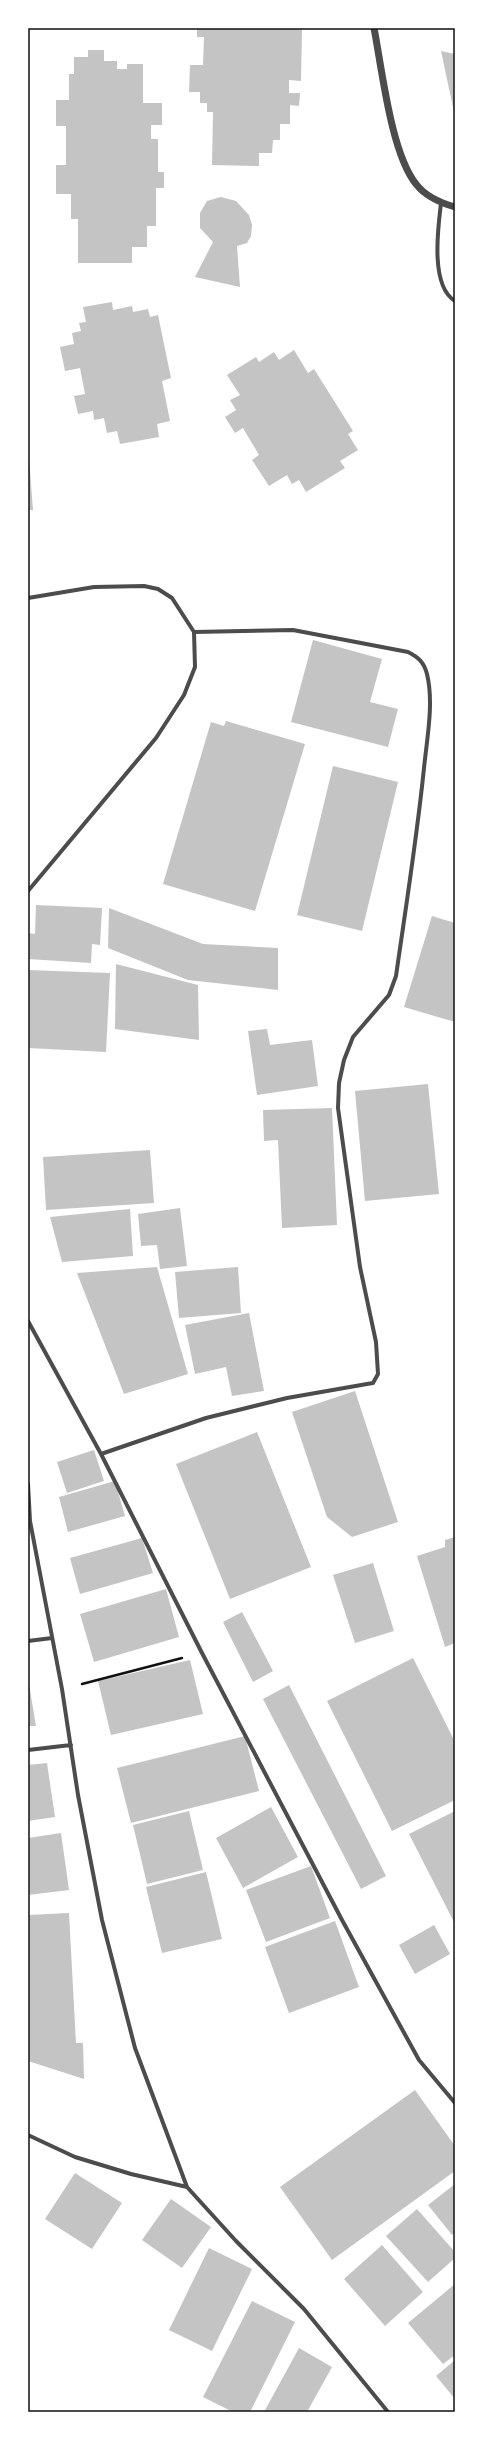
<svg xmlns="http://www.w3.org/2000/svg" width="483" height="2440" font-family="Helvetica,sans-serif">
<rect width="100%" height="100%" fill="#fff"/>
<path fill="#c4c4c4" d="M197,28H302L301,81L289,80V93H300L299,106L290,105V124H280V140H273L272,153H259V166L212,165L213,112H207V103H200V92H189L190,65H203L204,37H197Z
M88,50H104V61H117V69H127V64H143V103H162V125H151V139H158V172H164V188H156V226H147V247H132V263H78V219H71V194H56V165H66V126H56V100H69V74H74V57H88Z
M441,51L455,54V112H454Z
M221,197L236,201L249,215L252,225L251,236L247,243L237,246L240,287L195,277L213,242L200,228V213L207,201Z
M112,302L113,310L132,306L133,312L148,309L150,317L158,315L171,378L162,381L170,421L157,424L159,437L120,444L117,431L107,433L104,418L94,420L93,411L78,414L74,396L85,394L80,368L65,371L60,347L74,344L72,333L81,331L79,323L86,322L83,307Z
M294,350L308,373L314,369L353,431L348,434L358,450L340,461L345,468L306,492L299,480L292,484L287,475L269,486L252,460L259,455L243,428L235,433L225,417L236,410L230,400L240,395L227,375L256,357L259,362L274,352L279,360Z
M28,445L33,510H28Z
M313,640L382,659L370,702L398,709L388,747L291,722Z
M226,721L305,744L255,911L163,884L211,722L224,726Z
M333,766L398,782L362,931L297,915Z
M36,905L102,908L100,945L92,944L91,963L28,959V933L35,934Z
M109,908L203,944L278,948V990L188,980L108,948Z
M432,916L455,923V1022L404,1007Z
M116,964L198,985L199,1040L115,1029Z
M28,970L110,973L106,1052L28,1048Z
M267,1029L270,1045L312,1040L318,1086L257,1095L248,1031Z
M428,1084L439,1194L365,1201L355,1091Z
M332,1108L337,1225L282,1228L278,1140L264,1141L263,1110Z
M150,1150L154,1203L46,1210L43,1157Z
M180,1208L187,1266L160,1269L157,1245L141,1246L138,1214Z
M130,1209L133,1256L62,1262L50,1217Z
M157,1267L188,1374L124,1394L77,1273Z
M238,1267L241,1313L179,1318L175,1272Z
M249,1313L264,1391L232,1396L226,1367L195,1374L185,1325Z
M355,1391L398,1522L352,1537L327,1517L292,1412Z
M257,1432L311,1567L230,1599L176,1464Z
M94,1450L104,1481L67,1493L57,1462Z
M115,1481L125,1516L68,1532L59,1497Z
M455,1537V1643L445,1647L417,1556L445,1547V1540Z
M142,1538L153,1573L80,1594L70,1558Z
M373,1563L394,1631L355,1643L333,1575Z
M166,1589L179,1637L94,1662L80,1614Z
M242,1612L273,1671L253,1682L223,1622Z
M413,1658L455,1742V1800L392,1831L327,1701Z
M190,1660L203,1714L111,1735L98,1681Z
M28,1684H29L36,1726H28Z
M289,1685L386,1876L361,1889L263,1699Z
M245,1736L259,1791L131,1823L117,1768Z
M47,1763L55,1817L28,1821V1765Z
M271,1807L298,1857L243,1888L216,1838Z
M189,1811L203,1870L147,1884L133,1825Z
M455,1811V1924L409,1834Z
M61,1833L69,1890L28,1895V1838Z
M311,1866L330,1918L266,1942L246,1890Z
M206,1872L222,1939L162,1953L146,1887Z
M69,1913L76,2043H83L84,2079L28,2061V1915Z
M335,1921L359,1987L289,2013L265,1947Z
M434,1925L450,1954L415,1974L399,1945Z
M415,2090L455,2146V2171L332,2260L280,2187Z
M75,2173L122,2203L92,2249L45,2219Z
M455,2184V2232L452,2235L428,2205Z
M171,2199L211,2227L182,2268L142,2240Z
M417,2209L455,2252V2258L428,2282L386,2236Z
M382,2245L423,2292L385,2326L344,2279Z
M209,2248L252,2269L212,2351L169,2330Z
M455,2284V2355L443,2364L408,2323Z
M252,2301L295,2322L250,2412H233L203,2397Z
M299,2348L332,2367L307,2412H264Z
M455,2360V2399L436,2376Z"/>
<g fill="none" stroke-linecap="round" stroke-linejoin="round">
<path stroke="#111" stroke-width="2.5" d="M82,1684L182,1658"/>
<path stroke="#4c4c4c" stroke-width="4" d="M441,203C438,228 430,286 455,301
M28,598L94,587L144,586L158,589L172,598L194,632L195,667L184,695L156,738L28,891
M28,1321L101,1454L202,1653L342,1920L419,2060L455,2103
M101,1454L206,1418L287,1398L367,1384L373,1383L378,1374L376,1342L360,1267L338,1108L339,1083L344,1060L353,1037L389,995L396,976C406,906 417,837 424,768C427,738 434,703 427,674C424,662 418,657 408,652L293,630L194,632
M28,1484L30,1521L62,1689L78,1795L102,1920L135,2048L187,2187L236,2241L304,2309L388,2412
M28,1641L52,1638
M28,1750L71,1745
M28,2135L75,2157L131,2174L187,2187"/>
<path stroke="#4c4c4c" stroke-width="7" d="M374,28C382,69 391,153 416,184C425,196 441,203 455,207"/>
</g>
<rect width="483" height="2440" fill="none" stroke="#ffffff" stroke-width="58"/>
<rect x="29" y="29" width="425" height="2382" fill="none" stroke="#111" stroke-width="1.5"/>
</svg>
